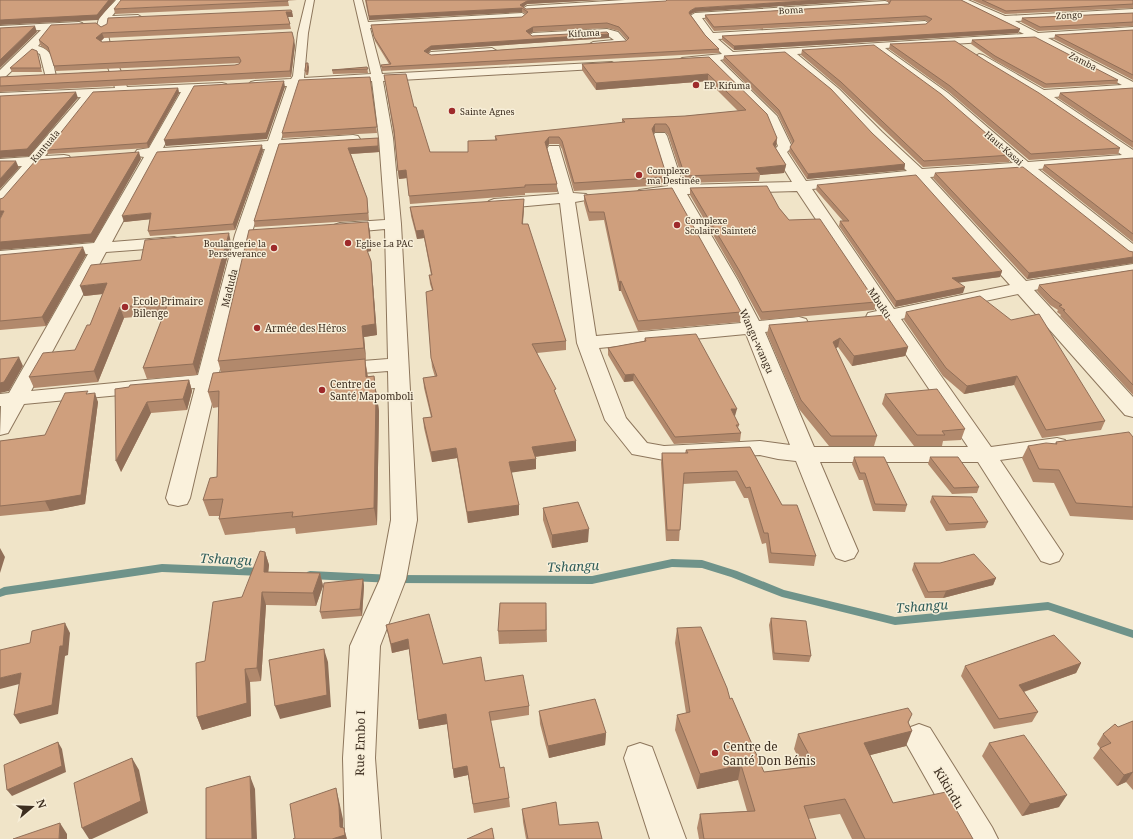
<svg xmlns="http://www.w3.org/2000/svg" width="1133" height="839" font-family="'Noto Serif',serif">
<rect width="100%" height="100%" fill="#f0e4c8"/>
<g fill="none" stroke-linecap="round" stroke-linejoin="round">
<path fill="#6f938a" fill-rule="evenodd" d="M672,559L702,560L737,571L784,590L895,617L1048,602L1133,630V638L1048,610L895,625L782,597L731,577L702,568L672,567L592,584L393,583L310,579L307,578L305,575L307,572L310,571L393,575L592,576Z
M162,564L263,568L266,569L268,572L266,575L263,576L162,572L6,595L0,597V589L4,587Z"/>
<g stroke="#8d765c" stroke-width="2">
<path id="street" d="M116,0H125L112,16L138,15L143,18L138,21L108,22C105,45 120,65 127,87L222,83L226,84L228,86L226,88L222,89L193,91L163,148L268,141L287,86L255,87L251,86L249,84L251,82L255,81L291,79L293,76L298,33L306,0H314L308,33L304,78L371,74L354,0H362L368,22L522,13L527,16L522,19L370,28L382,74L612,62L617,65L612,68L383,81L393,138L401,224L417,520L406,579L380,646L375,758L381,839H345L343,758L350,646L380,579L391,520L388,371L337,375L330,373L327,369L330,365L337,363L388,359L385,229L340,233L334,231L332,228L334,225L340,223L385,220L379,138L372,81L299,85L281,140L353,135L358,136L360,139L358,142L353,143L279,148L251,235L219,373L228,375L231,379L228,383L216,386L190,498L187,504L178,506L169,504L166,498L195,388L24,404L8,433L0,435L1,406H0V394L9,393L88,254L0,261V251L94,243L144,157L137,156L135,153L137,150L149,148L181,92L94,96L45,156L64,155L69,156L71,159L69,162L38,165L5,204L0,206V191L22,166L0,167V159L29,157L81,97L0,101V93L115,88C111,71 92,35 99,19C103,12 111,6 116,0ZM265,149L235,235L198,375L31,391L106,252L174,247L180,245L182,242L180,239L174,237L112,242L158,156Z
M625,0H670L666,3L527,12L522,9L527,6Z
M956,0H968L1005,16L1133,9V15L1015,21L1038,33L1133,27V33L1048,38L1133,82V91L1054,97L1133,150V162L1038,169L1133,244V257L1127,256L1022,171L930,177L1026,281L1133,264V274L1034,290L1133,397V417L1125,415L1018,294L901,319L991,447L1057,438L1065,440L1068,445L1065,450L1057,452L1000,460L1063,554L1059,561L1050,564L1041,561L978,462H820L858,551L854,558L845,561L836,558L832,551L796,461L778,459L760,455L664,460L632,454L605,420L577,343L560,203L494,209L489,207L486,204L489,201L494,199L559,194L547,149L549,146H559L573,193L586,194L589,197L586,200L575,202L596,336L741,323L719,279L672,195L644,197L639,196L637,193L639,190L668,186L653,136L655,133H665L667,136L683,185L792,182L773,151L778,146L767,120L709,62L682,64L677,61L682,58L722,54L706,38L690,16L695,13L885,1L888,2L889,4L888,6L702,18L713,33L925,21L930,24L925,27L718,39L733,52L1024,34ZM1034,39L1122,85L1044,90L983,55L979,54L974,57L1038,97L1122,155L1028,162L948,93L885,48ZM873,49L940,99L1013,163L922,169L882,132L839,89L797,54ZM785,55L831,93L872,138L907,171L806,181L787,152L792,147L777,116L720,60L730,58ZM915,179L1010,285L894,309L812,189ZM797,191L877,311L868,313L866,317L868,321L875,323L884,322L968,447H814L765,332L806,327L808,323L806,319L799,317L759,321L737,279L687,194ZM746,334L790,445L760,441L664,446L647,443L626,418L599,348Z
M79,22L82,23L84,25L82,27L52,29L38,46C54,51 52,60 56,76L54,78H46L40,54L33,51L4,78L0,79V70L41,30L0,32V26Z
M607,29L618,32L627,42L626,44L593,48L588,45L593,42L614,40L607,35L533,39L528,36L533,33Z
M492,48L497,51L496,53L431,58L426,55L431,52Z
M919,724L930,728L992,827L998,839H960L903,738L908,728Z
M640,743L652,747L686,839H650L624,758L628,747Z"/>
</g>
<use href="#street" fill="#faf1dc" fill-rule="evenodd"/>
</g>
<path fill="#b2896c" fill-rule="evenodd" d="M297,0L288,1L289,6L115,14L114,9Z
M365,0H600L527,4L523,7L526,9L695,12L690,14L705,35L719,49V53L382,71L381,65L389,64L375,41L371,25L522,17L526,14L522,12L369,20ZM607,28L619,31L627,40L626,41L431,55L428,53L431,50L609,38V34L532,36L529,34L533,32Z
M886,0H961L1020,29L1018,33L734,50L722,40V36L926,24L929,22L925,20L714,31L705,19V15L889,4V3Z
M972,0H1133V8L1005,14Z
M292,12L293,17H288L291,29L104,38L101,41L102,42L295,45L291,77L0,92V77L235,65L239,64L240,63L56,71L50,52L40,45L39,40L101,27Z
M1133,13V26L1038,31L1021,22L1022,18Z
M1133,30V80L1054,39L1055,35Z
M972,40L1118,80L1117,84L1044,88L994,60L971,44Z
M890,44L1120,148L1118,154L1029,160L949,92L889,49Z
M802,50L1011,155L1009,162L923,167L840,88L801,55Z
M37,51L42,72H12L10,68Z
M724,56L872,133L905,164L904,170L807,179L789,152L790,147L792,144L778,115L723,61Z
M709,57L777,138L776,146L775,147L786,165L784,173L760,175L759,181L684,183L668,135L665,132H655L653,134L667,177L666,185L574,191L562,149L559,144H549L547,147L557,184V192L525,193V195L410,204L407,178L399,179L394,136L384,75L414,107L430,152H468L495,140V136L622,123V119L685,116L738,111L708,81L596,90L582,70V64Z
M309,67L308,75H306L305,71Z
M367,67L368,73L333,74L332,70Z
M370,77L377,133L283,138L282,133Z
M178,88L179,93L148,148L48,154L47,150Z
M1133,88V148L1058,98L1060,93Z
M378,138L379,152L351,154L367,198L369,220L255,227L254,221L279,144Z
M263,151L235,230L150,236L148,231L150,219L124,222Z
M1133,158V242L1042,170L1044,165Z
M935,173L1129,251L1133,252V263L1027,279L933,178Z
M817,185L1002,271L1000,277L958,282L963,293L895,307L839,226L840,221H843L816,190Z
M690,188L779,208L789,220L876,302L874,310L761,320L738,278L690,195Z
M584,195L741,312L740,322L638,331L621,291H619L604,220L589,221L584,203Z
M410,207H524L523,224L566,341V350L537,353L556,395L576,451L535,457L536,469L511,472L519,505V515L468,523L457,458L432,462L424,428L423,418L431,417L424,388L423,378L435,377L432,367L431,358L432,290L430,284L429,275H431L424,238L417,239L411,216Z
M368,222L370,232L371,251L367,252L371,261L372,272L377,335L364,337L366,359L365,360L368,376H374L379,411L377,525L296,534L295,528L225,535L219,519L220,516H209L203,500L217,477L219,407L213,408L208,392L221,372L218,361Z
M231,243L197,375L147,379L143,368L164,314L124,318L98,382L34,388L29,377L75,350L90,325L103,294L84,296L141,260Z
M0,255H86L46,326L0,330Z
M1133,270V395L1060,316L1061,315L1057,312L1058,310L1050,305L1037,291L1039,285Z
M906,312L1105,421L1101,430L1042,438L1014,385L964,394L943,376L904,320Z
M769,325L908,347L905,356L852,366L838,347L835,348L877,436L874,446H829L799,409L767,334Z
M645,338L735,416H734L739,425L738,428L741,433L740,441L674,444L633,381L624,382L608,355V348L644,341Z
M189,380L192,391L187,410L151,413L121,472L115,389Z
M89,394L98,402L85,504L50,511L0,516V441L45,435Z
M885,394L965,429L961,440L943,441L942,446H914L882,404Z
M1133,437V520L1070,516L1054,483L1033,482L1022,458L1028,446L1055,444L1056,442Z
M750,447L782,505L816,556L814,566L769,563L766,543L762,544L748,498H744L735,481L683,484L679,541H666L661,463L662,453H685L686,450Z
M854,457L907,505L905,512L873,511L863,480H859L852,464Z
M930,457L979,487L977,493L952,494L928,464Z
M932,496L988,522L985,528L946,531L930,502Z
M543,508L588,542L552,548L543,520Z
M265,552L269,565L268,572L320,573L323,586L316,606L266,605L261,681L250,682L251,716L202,730L197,717L205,661L242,597Z
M914,563L996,578L993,585L943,598H925L912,570Z
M363,579L364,586L362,616L322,619L320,612Z
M546,603L547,642L499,644L498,631Z
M771,618L811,656L809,662L773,660L769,625Z
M386,625L443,664L485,681L529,706V715L490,721L500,768L509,798L510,807L474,813L468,775L454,778L447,724L419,729L409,649L392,653Z
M677,628L730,699L764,772L803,767L794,749L798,734L908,723L906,746L870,755L893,803L973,839H852L840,814L808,819L816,839H699L697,828L700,814L747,811L738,780L697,789L675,730L677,715L686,713L675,643Z
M1081,663L1076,673L1024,692L1038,712L1032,722L994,729L961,676L965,666Z
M539,711L606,733L605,745L549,758L540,724Z
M1133,721V790L1126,782L1117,786L1093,758L1100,748L1097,744L1103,734Z
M989,743L1059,807L1022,816L982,756Z
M522,809L559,825L602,839H526L523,822Z"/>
<path fill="#916f58" d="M109,0H115L98,20L0,25V20Z
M538,0H600L527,4L522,8V12L369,20V16L520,5L527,1Z
M817,0H877L695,12L689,15L690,11L695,8Z
M286,12H292L293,17H287Z
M35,26L37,32L0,68V60Z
M533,27V32L527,35L526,31Z
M1020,29L1018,33L734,50V46Z
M102,33L104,38L98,44L96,38Z
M609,34V38L431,50L425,56L424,51L431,46Z
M294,40L295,45L291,77L290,71Z
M308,63L309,67L308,75L307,71Z
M708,74V81L596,90V83Z
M284,81L285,87L267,139L166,146L164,140Z
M178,88L179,93L148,148L147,143Z
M76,92L78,98L29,156L0,158V151Z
M655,124V132L652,136V129Z
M549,137V144L546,149L545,142Z
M378,138L379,152L349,154L348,148Z
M777,138L776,146L772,152L773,144Z
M262,145L263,151L235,230L233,224Z
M139,152L141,159L94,242L0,250V242Z
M16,161L19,168L0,189V179Z
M905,164L904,170L807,179L808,174Z
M786,165L784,173L760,175V173L756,168Z
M406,170L407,178L399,179L398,171Z
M524,199V207L522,232V224Z
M0,211H4L0,219Z
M151,213L153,219L124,222L122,216Z
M368,222L370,232L371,251L365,252L364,242Z
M423,230L424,238L417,239L416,231Z
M229,233L231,243L197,375L193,364Z
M83,247L86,255L46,326L42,317Z
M1133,257V263L1027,279L1029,273Z
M371,261L372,272L377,335L364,337L366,359L364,348L362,326Z
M1002,271L1000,277L950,284L952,278Z
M621,281V291H619V282Z
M107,283L111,293L84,296L80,286Z
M965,287L963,293L895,307L896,301Z
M120,307L124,318L98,382L94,371Z
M840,338L838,347L831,351L833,342Z
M908,347L905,356L852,366L854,356Z
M19,357L23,366L9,391L0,393V383Z
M365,359L367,374L369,392L366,377Z
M634,374L633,381L624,382L625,375Z
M374,376L379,411L377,525L374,508Z
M1017,376L1014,385L964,394L967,386Z
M189,380L192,391L187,410L183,399Z
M95,393L98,402L85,504L50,511L45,501Z
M147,402L151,413L121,472L116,461Z
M731,409H737L735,416L730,417Z
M576,441V451L533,457L532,447Z
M456,448L457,458L432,462L431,452Z
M536,459V469L509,473V462Z
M519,505V515L468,523L467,512Z
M589,529L588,542L552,548V535Z
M0,548L5,557L0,573Z
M265,552L269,565L267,585L264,572Z
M320,573L323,586L316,606L313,593Z
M996,578L993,585L943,598L946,591Z
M363,579L364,586L362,616L360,609Z
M262,592L266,605L261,681L257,668Z
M65,623L70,633L68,655L65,656L58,714L20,724L14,715Z
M408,639L409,649L392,653L391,644Z
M324,649L328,662L331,707L280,719L275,706Z
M1081,663L1076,673L1014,695L1019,685Z
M245,669L250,682L251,716L202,730L197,717Z
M21,673L27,682L0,689V678Z
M446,714L447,724L419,729L418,720Z
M912,714L906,729L912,731L906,746L859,758L864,743L908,722Z
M606,733L605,745L549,758L548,746Z
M58,742L62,749L66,772L12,796L7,790Z
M132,758L139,770L148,813L92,839H89L82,828Z
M741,765L738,780L697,789L700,774Z
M467,766L468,775L454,778L453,769Z
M1133,772L1126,782L1117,786L1124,775Z
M250,776L255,789L257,839H252Z
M336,788L339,801L343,819V835L344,828L347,839H332L340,827Z
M1067,795L1059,807L1022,816L1030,804Z
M60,823L67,834V839H59Z"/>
<path fill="#cf9f7d" stroke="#916f58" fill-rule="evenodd" d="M0,0H109L97,15L0,20Z
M121,0H288V1L114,9Z
M366,0H538L527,1L520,5L526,9L666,1L667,0H817L695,8L690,11L689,13L705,35L719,49L382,67L381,65L391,64L374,37L371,25L522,17L528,12L522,8L369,16ZM607,23L619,27L629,38L626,41L431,55L424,51L431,46L609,34L607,32L532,36L526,31L533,27Z
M891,0H961L1020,29L734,46L722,36L926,24L932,19L926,16L714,27L705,15L889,4Z
M982,0H1133V4L1006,11Z
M291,10L292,12H286L290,24L102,33L96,38L102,42L292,32L294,40L290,71L0,86V77L235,65L239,64L241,61L239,57L54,66L48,47L39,40L51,25L96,23L101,27L107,24L108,18Z
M1133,13V22L1040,27L1022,18Z
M35,26L0,60V28Z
M1133,30V75L1055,35Z
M1035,37L1118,80L1046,84L995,56L972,40Z
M955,41L986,61L1039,93L1120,148L1031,154L950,86L890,44Z
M874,45L941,94L1011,155L924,161L841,82L802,50Z
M32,49L37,51L41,68H10Z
M785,52L831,89L872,133L905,164L808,174L790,147L794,141L779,110L724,56Z
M709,57L767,114L777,138L773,144L786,165L756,168L760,173L685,176L669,128L666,124H655L652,129L667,177L574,183L562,141L559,137H549L545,142L557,184L525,185V187L409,196L406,170L398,171L394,130L384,75L406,74L414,107H416L430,152H468V141L497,140L495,136L625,122L622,119L685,116L746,110L708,74L596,83L582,64Z
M306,63H308L307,71H305Z
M367,67L368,69L332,70Z
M370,77L377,127L282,133L299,80Z
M284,81L266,133L164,140L194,86Z
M178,88L147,143L47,150L93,92Z
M1133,88V142L1060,93Z
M76,92L27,149L0,151V96Z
M378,138V146L348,148L367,198L368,213L254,221L279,144Z
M262,145L233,224L148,231L151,213L122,216L157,152Z
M139,152L91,234L0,242V219L4,211H0V199L3,198L36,160Z
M1133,158V234L1044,165Z
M0,161H16L0,179Z
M1023,167L1129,251L1133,252V257L1029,273L935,173Z
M916,175L1002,271L952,278L965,287L896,301L840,221H849L817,185Z
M767,186L779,208L789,220L820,219L876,302L762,312L739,270L690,188Z
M672,188L741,312L638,321L621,281L619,282L604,212H589L584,195Z
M524,199L522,224H528L566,341L532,344L556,389L554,390L576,441L532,447L536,459L509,462L519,505L467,512L456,448L431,452L423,418L432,417L423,378L437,376L431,358L426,292L433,290L429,275H432L423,230L416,231L410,207Z
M368,222L370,241L364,242L371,261L375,324L362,326L364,348L218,361L249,230Z
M229,233L193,364L143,368L168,303L120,307L94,371L29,377L43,353L75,350L87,325H90L107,283L80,286L91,265L141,260L145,240Z
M83,247L42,317L0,321V255Z
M1133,270V385L1063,310H1065L1059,306L1062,305L1053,299L1039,285Z
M980,296L1011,320L1039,314L1105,421L1046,430L1017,376L967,386L946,368L906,312Z
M886,315L908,347L854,356L840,338L833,342L877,436H831L801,400L769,325Z
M696,334L737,409H731L739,425H736L741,433L675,437L634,374L625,375L608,348L646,341L645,338Z
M19,357L4,382L0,383V359Z
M365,359L366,377L374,376L376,396L374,508L292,517L293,512L219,519L223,499L203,500L210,478L217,477L219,391L208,392L213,373Z
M189,380L183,399L147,402L116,461L115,389L129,387L130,385Z
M937,389L965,429L942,431L945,435H917L885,394Z
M88,391L86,394L95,393L81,495L45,501L0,506V441L45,435L65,393Z
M1129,432L1133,437V507L1076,503L1059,470L1039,469L1028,446L1046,443L1057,444L1056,442Z
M750,447L782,505H797L816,556L771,553L768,533H764L750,487L746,488L737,471L684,473L680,530H667L662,453H688L686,450Z
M854,457H884L907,505L875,504L865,473H860Z
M930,457H958L979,487L954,488Z
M932,496L972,497L988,522L949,524Z
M578,502L589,529L552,535L543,508Z
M260,551L265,552L264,572L320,573L313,593L262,592L257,668L245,669L247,703L197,717L196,663L205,661L213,602L242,597Z
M974,554L996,578L946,591L928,592L914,563H940Z
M363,579L360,609L320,612L324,583Z
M500,603H546V630L498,631Z
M429,614L443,664L481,657L485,681L523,675L529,706L489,712L500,768L504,767L509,798L473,804L467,766L453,769L446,714L418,720L408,639L391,644L386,625Z
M771,618L806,621L811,656L774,653Z
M65,623L63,646H60L52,705L14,715L21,673L0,678V650L30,643L32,631Z
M701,627L727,688L730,699L732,698L764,772L815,766L798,734L908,708L912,714L908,722L912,731L864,743L893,803L946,792L973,839H865L845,799L804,806L816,839H704L700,814L755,811L741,765L700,774L677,715L690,712L677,628Z
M1054,635L1081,663L1019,685L1038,712L999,719L965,666Z
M324,649L327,695L275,706L269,660Z
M595,699L606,733L548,746L539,711Z
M1133,721V772L1124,775L1100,748L1111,743L1103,734L1115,724L1118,727Z
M1024,735L1067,795L1030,804L989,743Z
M58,742L62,766L7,790L4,765Z
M132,758L141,801L82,828L74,783Z
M250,776L252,839H206V788Z
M336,788L339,806L340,827L344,828L345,835L332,839H293L295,838L290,804Z
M556,802L559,825L598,822L602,839H528L522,809Z
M60,823L59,839H13Z
M492,828L494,839H467Z"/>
<g fill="#9e2a2b" stroke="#f7eed8" stroke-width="1.5">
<circle cx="696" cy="85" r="4"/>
<circle cx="452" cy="111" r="4"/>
<circle cx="639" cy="175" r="4"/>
<circle cx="677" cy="225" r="4"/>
<circle cx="348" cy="243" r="4"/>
<circle cx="274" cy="248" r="4"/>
<circle cx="125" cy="307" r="4"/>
<circle cx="257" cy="328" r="4"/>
<circle cx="322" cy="390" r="4"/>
<circle cx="715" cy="753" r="4"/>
</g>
<g text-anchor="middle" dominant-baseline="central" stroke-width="3" stroke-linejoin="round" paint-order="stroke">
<g font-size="9" fill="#3d2e20" stroke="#f7eed8">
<text transform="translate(791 10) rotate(-3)">Boma</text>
<text transform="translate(1069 15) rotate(-3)">Zongo</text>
<text transform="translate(584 33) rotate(-3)">Kifuma</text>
<text transform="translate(1083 61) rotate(27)">Zamba</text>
<text transform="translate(45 146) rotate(-50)">Kuntuala</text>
<text transform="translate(1004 148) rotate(41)">Haut-Kasai</text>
</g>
<g font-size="9" fill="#3d2e20" stroke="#f7eed8" text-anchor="start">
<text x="704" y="85">EP. Kifuma</text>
<text x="460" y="111">Sainte Agnes</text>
<text x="647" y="170">Complexe<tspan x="647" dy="10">ma Destinée</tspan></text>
<text x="685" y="220">Complexe<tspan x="685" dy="10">Scolaire Sainteté</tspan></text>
<text x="266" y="243" text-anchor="end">Boulangerie la<tspan x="266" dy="10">Perseverance</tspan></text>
<text x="356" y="243">Eglise La PAC</text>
</g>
<g font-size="10" fill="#3d2e20" stroke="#f7eed8">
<text transform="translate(229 288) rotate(-76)">Maduda</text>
<text transform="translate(880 303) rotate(56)">Mbuku</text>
<text transform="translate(757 341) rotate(66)">Wangu-wangu</text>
</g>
<g font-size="10" fill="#3d2e20" stroke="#f7eed8" text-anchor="start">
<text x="133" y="301">Ecole Primaire<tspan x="133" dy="12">Bilenge</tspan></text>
<text x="265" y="328">Armée des Héros</text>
<text x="330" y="384">Centre de<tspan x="330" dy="12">Santé Mapomboli</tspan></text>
</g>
<g font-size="12" fill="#3d2e20" stroke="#f7eed8">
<text transform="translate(360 743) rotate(-89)">Rue Embo I</text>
<text transform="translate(949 788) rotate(59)">Kikindu</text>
</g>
<g font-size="12" fill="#3d2e20" stroke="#f7eed8" text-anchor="start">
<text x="723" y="746">Centre de<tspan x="723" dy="14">Santé Don Bénis</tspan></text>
</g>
<g font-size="13" font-style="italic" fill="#2f5d5a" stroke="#f7eed8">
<text transform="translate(226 559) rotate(3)">Tshangu</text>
<text transform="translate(573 566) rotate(-2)">Tshangu</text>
<text transform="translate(922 606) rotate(-4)">Tshangu</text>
</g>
</g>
<g transform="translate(32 807) rotate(71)" stroke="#f7eed8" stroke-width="3" paint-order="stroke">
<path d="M0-3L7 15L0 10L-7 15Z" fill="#3d2e20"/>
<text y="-6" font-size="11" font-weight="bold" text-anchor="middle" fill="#3d2e20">N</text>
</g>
</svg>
